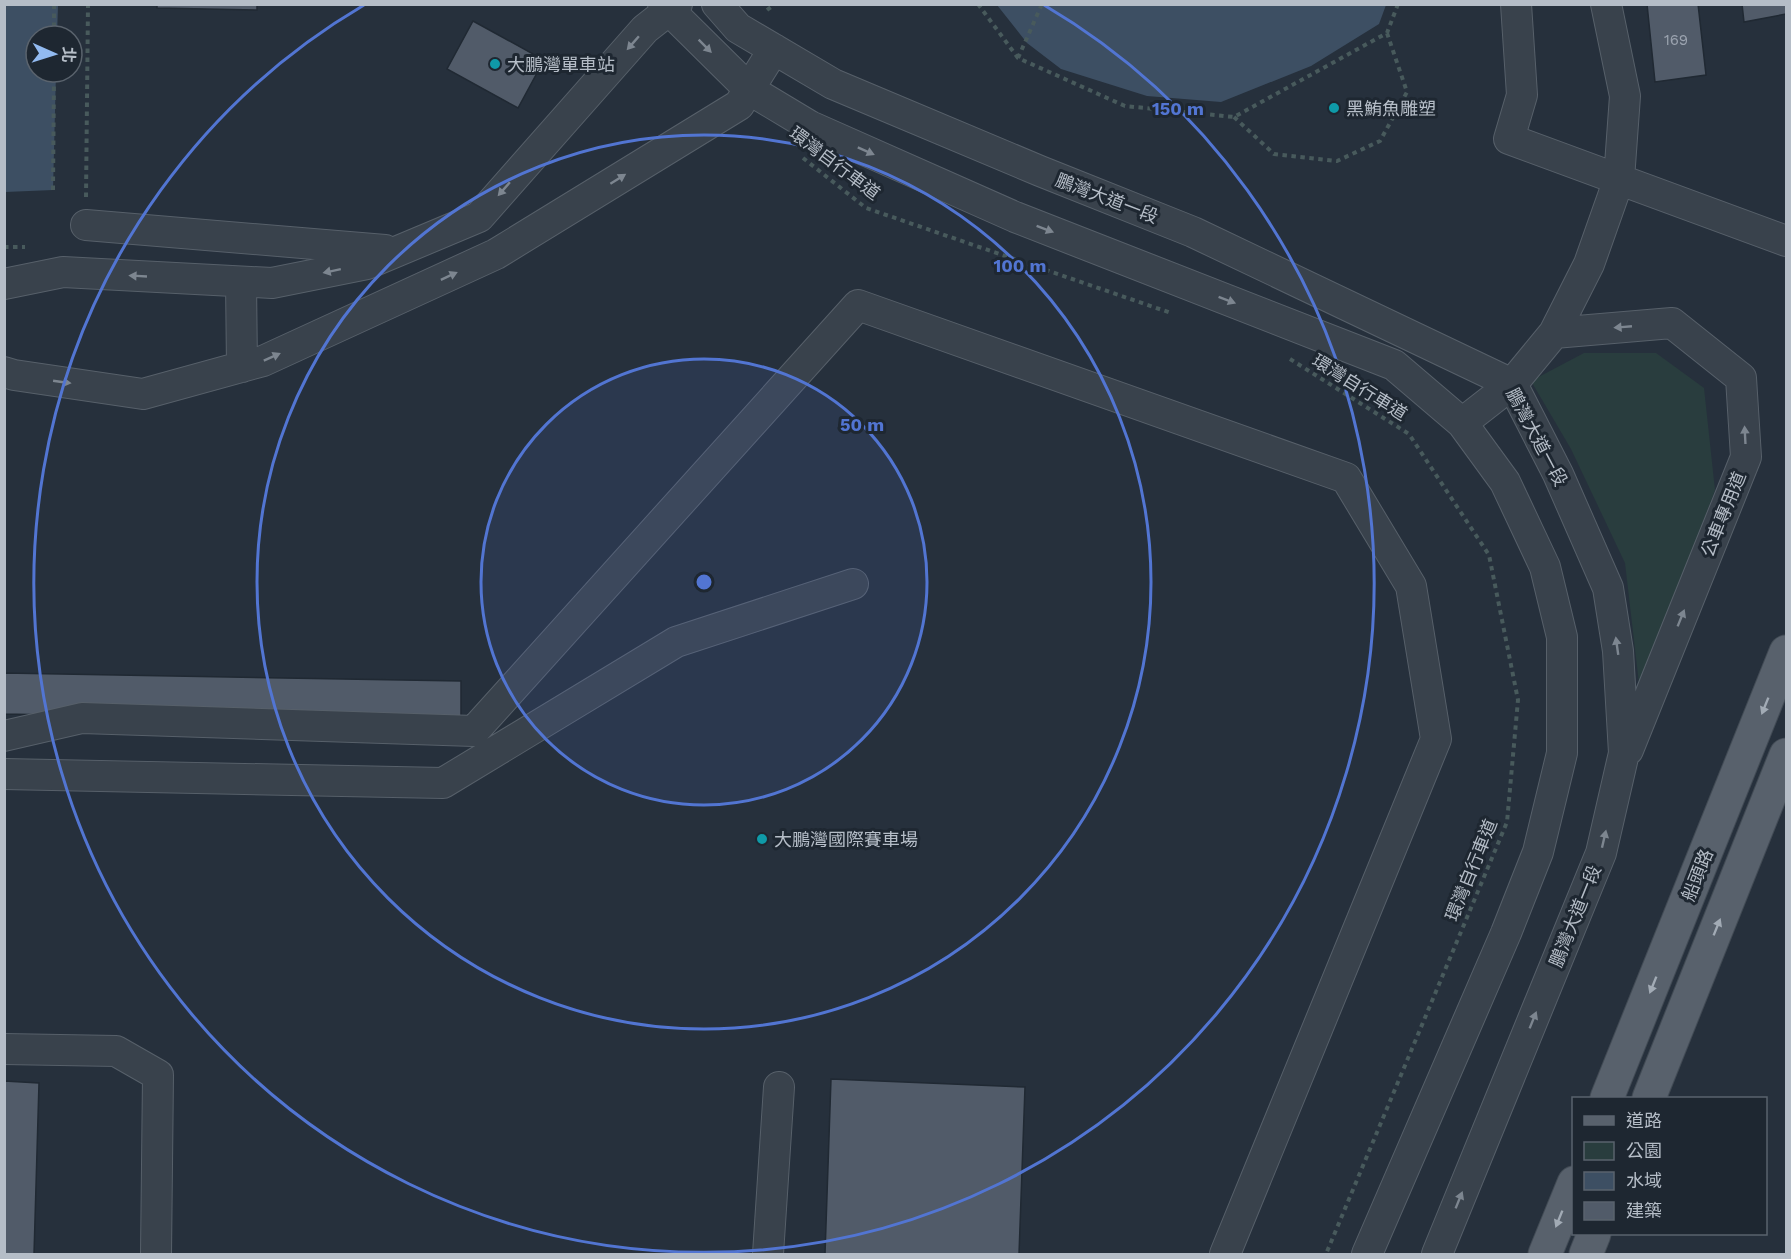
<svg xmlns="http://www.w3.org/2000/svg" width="1791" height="1259" font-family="'Work Sans','Noto Sans TC',sans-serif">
<rect width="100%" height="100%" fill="#26303c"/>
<path fill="#293d3e" d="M1584,353H1656L1704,388L1715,490L1640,692L1625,563L1571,449L1531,381Z"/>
<path fill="#3d4f63" d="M4,5H58L57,36H36V72H56L53,190L5,192Z
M997,5H1386L1379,24L1311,66L1221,102L1147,96L1061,69L1027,43Z"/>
<path fill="#515b69" stroke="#202933" stroke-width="1.5" d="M157,4H257V10L157,8Z
M1647,4H1698L1706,75L1655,82Z
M1742,4H1786V14L1744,22Z
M473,21L544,60L518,108L447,69Z
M4,673L461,681V723L4,714Z
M831,1079L1025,1087L1019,1254H825Z
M4,1081L39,1083L34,1254H4Z"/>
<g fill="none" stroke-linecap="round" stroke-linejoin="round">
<g stroke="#57606a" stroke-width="32">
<path id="minor" d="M663,4L750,90L810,126L1015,217L1394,365L1462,423L1505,482L1545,567L1562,637V753L1538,852L1506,933L1367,1254
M717,4L738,28L833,84L1040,171L1193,232L1512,384L1558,474L1608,588L1618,651L1624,753L1601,853L1437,1254
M1516,4L1522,95L1509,139L1786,241
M86,225L385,250
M241,282L242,367
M4,284L63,272L272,283L367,264L479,217L645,29L677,4
M1554,333L1672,323L1741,378L1746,457L1628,750
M4,372L14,375L143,394L263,361L496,254L739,105L774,49
M1462,423L1512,384L1554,333L1589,264L1619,179L1625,96L1606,4
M4,736L82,718L474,731L858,305L1346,478L1411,586L1436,739L1225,1254
M4,774L443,783L676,642L853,584
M4,1049L116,1051L158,1075L156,1254
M768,1254L779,1087"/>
</g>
<g stroke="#424b55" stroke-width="35">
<path id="major" d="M1607,1098L1786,652
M1649,1098L1786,755
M1545,1254L1574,1183
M1586,1254L1594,1234"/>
</g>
<path stroke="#485a5c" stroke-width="4" stroke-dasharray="4.5 4.5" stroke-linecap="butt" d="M978,4L1018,58L1125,106L1234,117L1387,33L1398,4
M767,10L775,4
M54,36V4
M1018,58L1042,4
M1234,117L1274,154L1337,161L1380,141L1407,92L1387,33
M803,158L866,208L1171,313
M53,190L54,72
M86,197L88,4
M4,247H25
M1290,359L1409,434L1489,555L1518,700L1507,822L1326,1254"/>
<use href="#minor" stroke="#39424c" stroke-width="30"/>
<use href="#major" stroke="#58616c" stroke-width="33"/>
</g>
<defs><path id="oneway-solid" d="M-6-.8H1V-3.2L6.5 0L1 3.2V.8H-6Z" transform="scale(1.5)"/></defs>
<g fill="#7d8690">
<use href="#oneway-solid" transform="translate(633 43) rotate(131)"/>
<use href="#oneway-solid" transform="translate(705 46) rotate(45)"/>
<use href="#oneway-solid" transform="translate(866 151) rotate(24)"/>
<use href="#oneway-solid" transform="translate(618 179) rotate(-32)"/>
<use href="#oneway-solid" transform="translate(504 189) rotate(131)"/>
<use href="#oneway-solid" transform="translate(1045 229) rotate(21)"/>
<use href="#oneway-solid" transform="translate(332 271) rotate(168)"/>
<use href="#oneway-solid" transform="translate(138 276) rotate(-177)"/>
<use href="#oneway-solid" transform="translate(449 276) rotate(-25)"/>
<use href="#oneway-solid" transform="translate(1227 300) rotate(21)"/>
<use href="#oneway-solid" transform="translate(1623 327) rotate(175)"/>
<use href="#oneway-solid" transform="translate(272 357) rotate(-24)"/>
<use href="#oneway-solid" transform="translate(62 382) rotate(8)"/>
<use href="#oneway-solid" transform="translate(1745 435) rotate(-93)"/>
<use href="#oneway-solid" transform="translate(1681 618) rotate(-68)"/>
<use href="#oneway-solid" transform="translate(1617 646) rotate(-98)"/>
<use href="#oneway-solid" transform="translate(1604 839) rotate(-77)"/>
<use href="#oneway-solid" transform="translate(1533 1020) rotate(-68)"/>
<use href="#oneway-solid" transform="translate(1459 1200) rotate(-68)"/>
</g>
<g fill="#a2abb5">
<use href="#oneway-solid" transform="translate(1765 706) rotate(112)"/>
<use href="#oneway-solid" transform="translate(1717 927) rotate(-68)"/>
<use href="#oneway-solid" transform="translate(1653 985) rotate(112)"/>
<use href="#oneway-solid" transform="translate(1559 1219) rotate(112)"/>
</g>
<circle cx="704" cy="582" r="223" fill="#5275d2" fill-opacity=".12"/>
<g fill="none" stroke="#5275d2" stroke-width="3">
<circle cx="704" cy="582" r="223"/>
<circle cx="704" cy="582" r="447"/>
<path d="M1044 5A670 670 0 1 1 364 5"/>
</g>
<g fill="#0f9aa8" stroke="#1e2731" stroke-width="2">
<circle cx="495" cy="64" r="6"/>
<circle cx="1334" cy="108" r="6"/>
<circle cx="762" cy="839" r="6"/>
</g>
<g text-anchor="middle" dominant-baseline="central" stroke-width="6" stroke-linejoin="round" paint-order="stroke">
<g font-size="15" fill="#9ca4b0">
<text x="1676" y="40">169</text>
</g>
<g font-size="18" fill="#b5bdc7" stroke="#1e2731" text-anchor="start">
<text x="507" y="64">大鵬灣單車站</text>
<text x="1346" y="108">黑鮪魚雕塑</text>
<text x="774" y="839">大鵬灣國際賽車場</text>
</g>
<g font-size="18" fill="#b5bdc7" stroke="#1e2731">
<text transform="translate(835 163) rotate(37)">環灣自行車道</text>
<text transform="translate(1107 198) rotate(21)">鵬灣大道一段</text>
<text transform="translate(1360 387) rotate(32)">環灣自行車道</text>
<text transform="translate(1537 437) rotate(62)">鵬灣大道一段</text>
<text transform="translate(1723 514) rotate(-68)">公車專用道</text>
<text transform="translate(1471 870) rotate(-68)">環灣自行車道</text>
<text transform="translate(1697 875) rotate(-68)">船頭路</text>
<text transform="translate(1575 916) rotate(-68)">鵬灣大道一段</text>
</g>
</g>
<circle cx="704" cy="582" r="9" fill="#5275d2" stroke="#1e2731" stroke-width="3"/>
<g font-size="18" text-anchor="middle" font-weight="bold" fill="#5275d2" stroke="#1e2731" stroke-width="6" stroke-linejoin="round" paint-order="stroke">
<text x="1178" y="115">150 m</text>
<text x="1020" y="272">100 m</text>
<text x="862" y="431">50 m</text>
</g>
<rect width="1791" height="1259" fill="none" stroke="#b5bdc7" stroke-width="12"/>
<rect x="1572" y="1097" width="195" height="138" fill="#1e2731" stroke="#5a636d" stroke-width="1.5"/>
<rect x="1584" y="1116" width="30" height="9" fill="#58616c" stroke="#5a636d" stroke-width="1.5"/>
<text x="1626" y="1127" font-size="18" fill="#b5bdc7">道路</text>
<rect x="1584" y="1142" width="30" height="18" fill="#293d3e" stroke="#5a636d" stroke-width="1.5"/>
<text x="1626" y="1157" font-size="18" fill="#b5bdc7">公園</text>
<rect x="1584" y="1172" width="30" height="18" fill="#3d4f63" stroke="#5a636d" stroke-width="1.5"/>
<text x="1626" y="1187" font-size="18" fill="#b5bdc7">水域</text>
<rect x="1584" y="1202" width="30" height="18" fill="#515b69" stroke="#5a636d" stroke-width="1.5"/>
<text x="1626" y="1217" font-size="18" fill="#b5bdc7">建築</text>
<g transform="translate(54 54) rotate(93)"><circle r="28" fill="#1e2731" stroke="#5a636d" stroke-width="1.5"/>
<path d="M0-4.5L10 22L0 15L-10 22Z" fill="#92baf0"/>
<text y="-9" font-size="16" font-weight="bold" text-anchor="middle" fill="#b5bdc7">北</text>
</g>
</svg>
